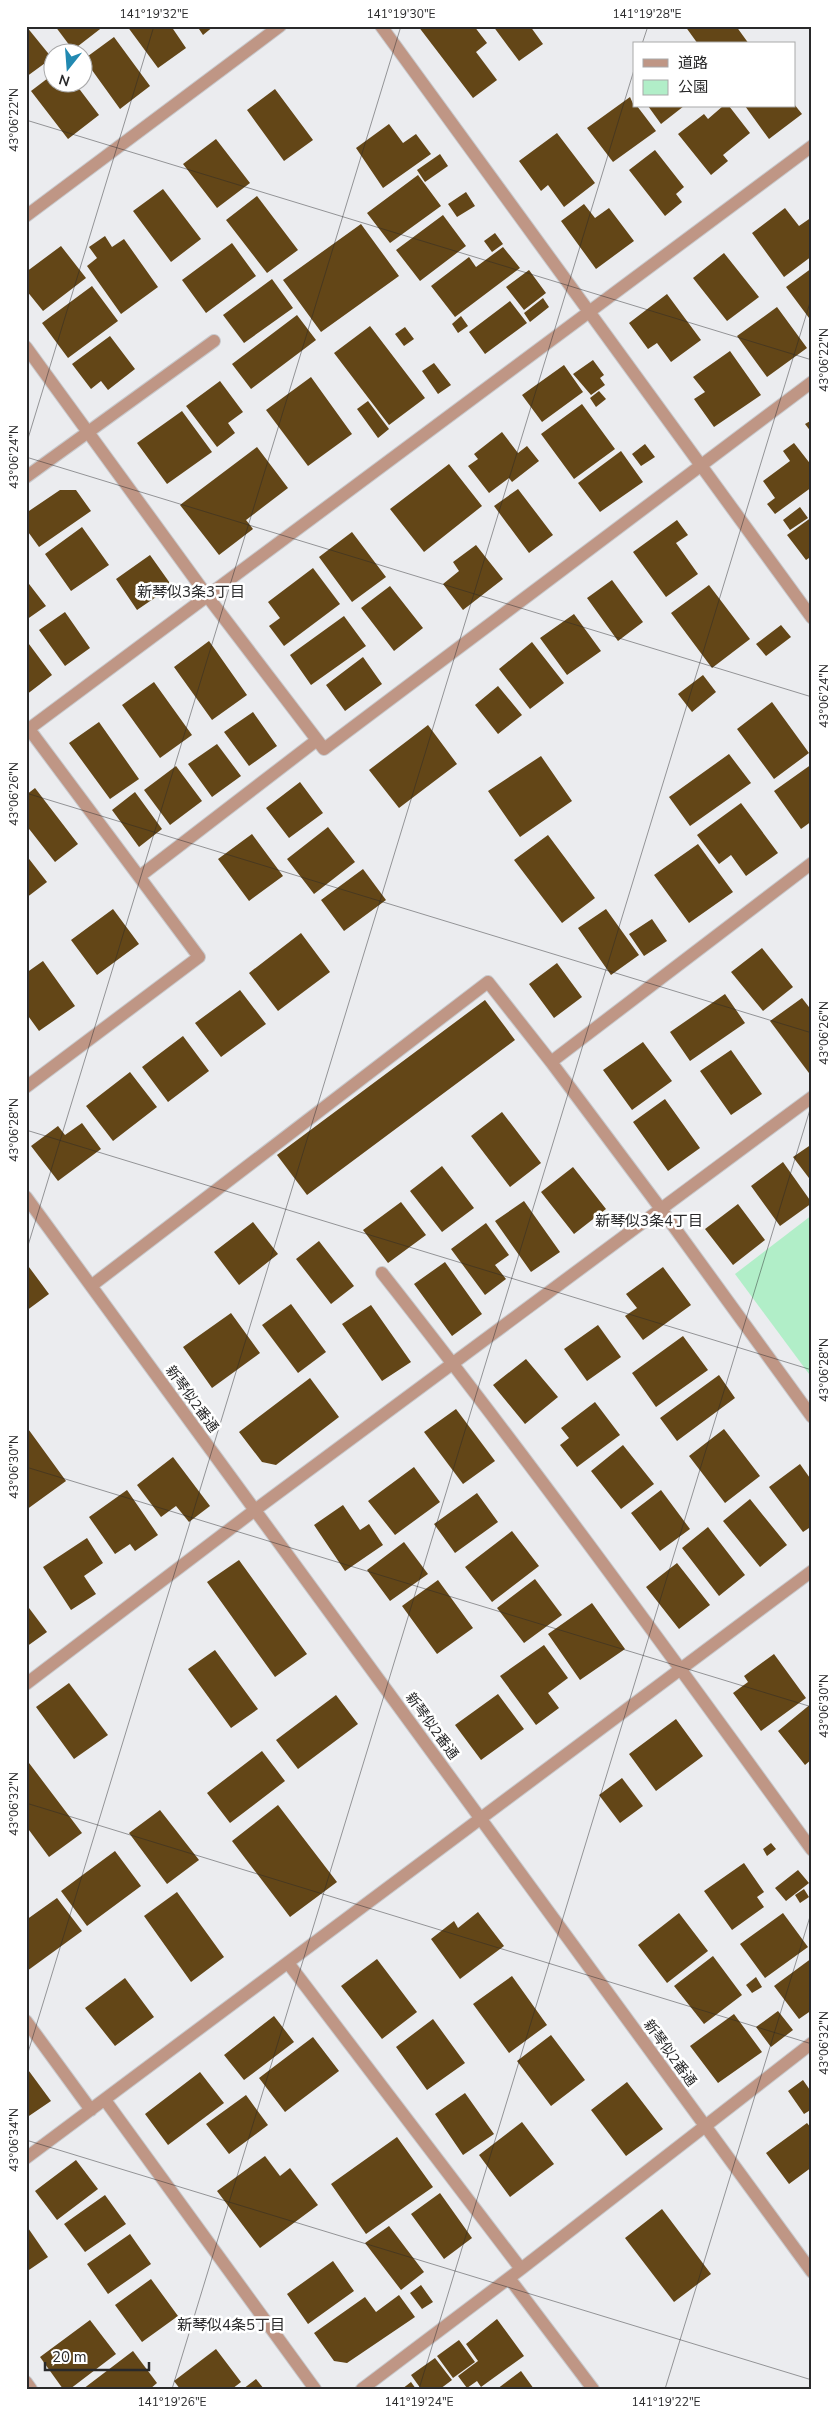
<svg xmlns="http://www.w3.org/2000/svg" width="838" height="2415" font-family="'Nunito Sans','Noto Sans JP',sans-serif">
<rect width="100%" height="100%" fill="#ebecef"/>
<path fill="#b1eec8" d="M812,1215V1378L735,1274Z"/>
<path fill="#634617" d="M26,26L52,58L26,77Z
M55,26H104L73,50Z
M127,26H171L186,48L158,68Z
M197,26H214L203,35Z
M418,26H474L487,43L476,52L497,80L473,98Z
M493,26H530L543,44L519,61Z
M685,26H736L749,44H698Z
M114,37L150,86L120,109L84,59Z
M52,75V82H74L99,115L68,139L31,91Z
M275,89L313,140L284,161L247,110Z
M630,97L634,106H637L656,131L613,162L587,128Z
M794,104L802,114L769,139L745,106H794Z
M648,106H684L661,124Z
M723,106H729L750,133L723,155L728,161L711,175L678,134L704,114L708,119Z
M389,124L403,143L416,134L431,154L383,188L356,148Z
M557,133L595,183L564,207L548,185L541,191L519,161Z
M216,139L250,183L217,208L183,164Z
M655,150L684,187L676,194L682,202L665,216L629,170Z
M440,154L448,166L425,182L417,170Z
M418,175L441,206L390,243L367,213Z
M163,189L201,239L171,262L133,211Z
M466,192L475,206L457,217L448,204Z
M257,196L298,250L267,273L226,220Z
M584,204L595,218L609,208L634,241L596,269L561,221Z
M785,208L799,226L812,217V256L784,277L752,233Z
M443,215L466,246L420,281L396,250Z
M361,224L399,276L321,332L283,280Z
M495,233L503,244L492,252L484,241Z
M105,236L112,247L124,239L158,287L121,314L87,266L97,258L89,247Z
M232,243L256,276L206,313L182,280Z
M61,246L86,278L43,311L26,290V272Z
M503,247L520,268L455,317L431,286L469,257L476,267Z
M724,253L759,297L727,321L693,278Z
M812,268V322L786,287Z
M529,270L546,293L524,310L506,287Z
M272,279L293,308L244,343L223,315Z
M92,286L118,321L68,358L42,323Z
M667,294L701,340L671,362L657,343L648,349L629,323Z
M543,298L549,307L530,322L524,313Z
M510,301L527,323L485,354L469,332Z
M777,307L807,348L767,377L737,336Z
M297,315L316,340L251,389L232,364Z
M461,316L468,326L458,333L452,324Z
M370,326L425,398L389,425L334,353Z
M405,327L414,339L404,346L395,334Z
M110,336L135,369L108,390L101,381L91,389L72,364Z
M730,351L761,395L714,427L694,399L705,392L693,377Z
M593,360L604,375L600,378L605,385L591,395L573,374Z
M434,363L451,385L438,394L422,371Z
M564,365L583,392L542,422L522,395Z
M311,377L352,434L308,466L266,410Z
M220,381L243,412L228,423L235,433L217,447L186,406Z
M599,391L606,399L596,407L590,398Z
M368,401L389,429L378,438L357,409Z
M582,404L615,449L574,479L541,434Z
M182,411L212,452L167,484L137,443Z
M812,420V433L805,424Z
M502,432L518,453L527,446L539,461L512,482L509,478L489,493L468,466L478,459L474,454Z
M794,443L812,466V487L775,514L767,504L775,498L763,481L790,461L783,451Z
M645,444L655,457L641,466L632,454Z
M257,447L288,488L246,520L253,529L219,555L180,505Z
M621,451L643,482L600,512L578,483Z
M449,464L482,506L424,552L390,509Z
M518,489L553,535L529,553L494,506Z
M60,490H76L91,511L39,547L26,529V513Z
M800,507L808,518L790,530L783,520Z
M812,517V556L806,560L787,535Z
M677,520L688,535L676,543L698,574L666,597L633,552Z
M82,527L109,565L71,591L45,554Z
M352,532L386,577L352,602L319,557Z
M476,545L503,579L463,610L443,584L459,571L453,562Z
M150,555L172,586L137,610L116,579Z
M313,568L340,604L284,646L269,626L280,618L268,602Z
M26,580L46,606L26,620Z
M612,580L643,622L618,641L587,598Z
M709,585L750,639L712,668L671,613Z
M390,586L423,628L394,651L361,608Z
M65,612L90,648L65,666L39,630Z
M574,614L601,651L567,675L540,638Z
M344,616L366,646L311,685L290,655Z
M781,625L791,637L766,656L756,644Z
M26,640L52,675L26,695Z
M209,641L247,695L212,720L174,667Z
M532,642L564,683L530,709L499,669Z
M363,657L382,684L345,711L326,685Z
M703,675L716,692L692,712L678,694Z
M154,682L192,735L160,758L122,705Z
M498,686L522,715L498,734L475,705Z
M772,702L809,753L774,779L737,729Z
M253,712L277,746L249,766L224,732Z
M99,722L139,779L110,799L69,743Z
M428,725L457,764L399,808L369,770Z
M217,744L241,776L212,797L188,764Z
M729,754L751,783L690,826L669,797Z
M541,756L572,801L520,837L488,791Z
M812,764V821L801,829L774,791Z
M176,766L202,801L170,825L144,790Z
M300,782L323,813L289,838L266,808Z
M35,788L78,844L55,862L26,825V795Z
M135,792L162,829L139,847L112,810Z
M741,803L778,853L746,876L731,855L719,864L697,835Z
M328,827L355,862L314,894L287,859Z
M252,834L283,876L249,901L218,859Z
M548,835L595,898L562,923L514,860Z
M698,844L733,892L689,923L654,875Z
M26,855L47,882L26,898Z
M363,869L386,900L344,931L321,900Z
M113,909L139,944L97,975L71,940Z
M606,909L639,955L611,975L578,928Z
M652,919L667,941L644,956L629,934Z
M301,933L330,972L278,1011L249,973Z
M762,948L793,987L763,1011L731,972Z
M43,961L75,1006L39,1031L26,1013V973Z
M557,963L582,997L554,1018L529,984Z
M240,990L266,1024L221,1057L195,1023Z
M725,994L745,1023L690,1061L670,1032Z
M802,998L812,1011V1071L809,1073L770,1021Z
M485,1000L515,1040L307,1195L277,1155Z
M183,1036L209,1071L168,1102L142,1067Z
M643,1042L672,1081L632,1110L603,1070Z
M731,1050L762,1094L731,1115L700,1071Z
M130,1072L157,1107L113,1141L86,1106Z
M665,1099L700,1148L668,1171L633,1122Z
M502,1112L541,1163L510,1187L471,1136Z
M82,1123L101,1149L58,1181L31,1146L58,1126L65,1135Z
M812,1144V1182L793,1157Z
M783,1162L812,1203L780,1226L751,1186Z
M442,1166L474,1208L442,1232L410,1191Z
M573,1167L606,1209L574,1234L541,1192Z
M524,1201L560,1252L531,1272L495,1221Z
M401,1202L426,1235L388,1263L363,1230Z
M738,1204L765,1240L733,1265L705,1229Z
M253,1222L278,1254L239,1285L214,1252Z
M486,1223L509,1255L495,1265L506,1279L485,1295L451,1249Z
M319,1241L354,1286L331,1304L296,1259Z
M445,1262L482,1314L452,1336L414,1284Z
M26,1263L49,1294L26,1311Z
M663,1267L691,1305L643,1340L625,1316L637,1308L626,1294Z
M291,1304L326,1352L298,1373L262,1325Z
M371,1305L411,1362L382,1381L342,1324Z
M231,1313L260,1353L212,1388L183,1347Z
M598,1325L621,1357L587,1381L564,1349Z
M683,1336L708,1370L656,1407L632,1373Z
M526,1359L558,1397L525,1424L493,1385Z
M719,1375L735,1398L677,1441L660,1418Z
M310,1378L339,1417L276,1465L262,1462L239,1432Z
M595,1402L620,1435L577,1467L560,1445L569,1438L561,1428Z
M456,1409L495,1461L463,1484L424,1432Z
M26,1426L66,1481L26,1510Z
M724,1429L760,1476L725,1503L689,1456Z
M623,1445L654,1484L621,1509L591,1471Z
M173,1457L210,1506L189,1522L176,1506L161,1517L137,1485Z
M800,1464L812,1481V1526L803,1532L769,1487Z
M414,1467L440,1502L395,1535L368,1501Z
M127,1490L158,1535L135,1551L130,1544L115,1554L89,1517Z
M661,1490L690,1529L660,1551L631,1513Z
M477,1493L498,1522L455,1553L434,1524Z
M750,1499L787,1545L760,1567L723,1521Z
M343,1505L360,1530L369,1524L383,1545L345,1571L314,1525Z
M708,1527L745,1575L719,1596L682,1548Z
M512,1531L539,1566L492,1602L465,1567Z
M87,1538L103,1563L84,1576L96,1594L71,1610L43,1567Z
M404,1542L428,1574L390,1601L367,1570Z
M239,1560L307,1654L275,1677L207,1582Z
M677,1563L710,1605L679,1629L646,1587Z
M535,1579L562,1615L524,1643L497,1608Z
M438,1580L473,1628L437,1654L402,1606Z
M592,1603L625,1649L580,1680L548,1634Z
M26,1604L47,1632L26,1647Z
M544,1645L568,1678L548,1693L559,1708L536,1725L500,1676Z
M215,1650L258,1709L231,1728L188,1669Z
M774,1654L806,1698L761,1731L733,1693L748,1682L744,1676Z
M69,1683L108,1735L74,1759L36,1707Z
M498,1694L524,1729L481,1760L455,1725Z
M336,1695L358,1724L298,1769L276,1740Z
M812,1703V1759L805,1765L778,1731Z
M676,1719L703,1756L656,1791L629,1754Z
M262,1751L285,1781L230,1823L207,1793Z
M26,1759L82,1833L49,1857L26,1826Z
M622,1778L643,1806L620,1823L599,1795Z
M278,1805L337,1882L290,1917L232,1841Z
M160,1810L199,1860L167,1884L129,1833Z
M771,1843L776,1849L767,1856L763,1849Z
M115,1851L141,1886L87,1926L61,1891Z
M744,1863L764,1892L757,1897L764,1907L732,1930L704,1891Z
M798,1870L809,1883L786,1901L775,1888Z
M804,1889L809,1897L800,1903L795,1895Z
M177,1892L224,1957L191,1982L144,1916Z
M57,1898L82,1931L27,1971L26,1920Z
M478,1912L504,1946L460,1979L431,1939L454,1921L458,1928Z
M679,1913L708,1951L667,1983L638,1945Z
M783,1913L808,1947L765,1978L740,1944Z
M713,1956L742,1995L704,2024L674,1986Z
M812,1958V2010L799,2019L774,1986Z
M377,1959L417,2012L382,2039L341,1986Z
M512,1976L547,2025L509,2053L473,2004Z
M756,1977L762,1987L752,1993L746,1985Z
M125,1978L154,2017L115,2046L85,2008Z
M778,2011L793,2030L771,2047L756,2027Z
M734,2014L762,2052L718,2083L690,2046Z
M274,2016L294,2042L244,2080L224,2055Z
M433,2019L465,2063L427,2090L396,2047Z
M551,2035L585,2080L551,2106L517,2061Z
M313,2037L339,2071L285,2112L259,2078Z
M26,2067L51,2101L26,2118Z
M200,2072L224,2103L168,2145L145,2114Z
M803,2080L812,2093V2109L804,2114L788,2091Z
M627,2082L663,2129L626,2156L591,2110Z
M465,2093L494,2134L463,2155L435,2114Z
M246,2095L268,2125L229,2154L206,2124Z
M522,2122L554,2164L510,2197L479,2155Z
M807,2123L812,2129V2167L789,2184L766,2153Z
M397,2137L433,2187L366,2234L331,2184Z
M265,2156L280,2176L290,2168L318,2205L260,2248L217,2191Z
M76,2160L98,2189L57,2220L35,2191Z
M440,2193L472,2238L444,2259L411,2214Z
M105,2195L126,2224L85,2252L64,2224Z
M662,2209L711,2274L674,2302L625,2238Z
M26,2225L48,2257L26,2272Z
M389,2226L424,2272L401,2290L365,2243Z
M130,2234L151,2264L108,2294L87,2264Z
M333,2261L354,2291L308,2324L287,2294Z
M151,2279L178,2316L142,2342L115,2305Z
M421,2285L433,2302L422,2309L410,2293Z
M399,2295L415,2317L347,2363L334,2361L314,2333L365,2297L376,2312Z
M497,2319L524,2356L481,2387L477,2381L467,2388L458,2376L478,2361L466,2344Z
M90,2320L116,2354L70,2389H63L40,2357Z
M459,2340L475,2362L453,2378L437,2356Z
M216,2349L241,2382L232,2389H180L174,2381Z
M133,2351L157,2383L150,2389H83Z
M435,2358L452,2380L440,2389H421L411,2375Z
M521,2371L534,2389H497Z
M256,2379L264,2389H243Z
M411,2382L416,2389H402Z"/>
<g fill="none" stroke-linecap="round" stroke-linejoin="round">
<g stroke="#c8c9cc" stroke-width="14">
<path id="street" d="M381,26L812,618
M26,216L280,26
M26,347L208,597L324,749L812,382
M26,477L214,341
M26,731L812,146
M812,863L551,1062L661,1209L812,1417
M140,876L317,740
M26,1087L199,957L29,729
M26,1197L812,2272
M382,1273C531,1462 671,1656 812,1850
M91,1286L488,982L551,1062
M26,1684L255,1510L812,1097
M288,1963L521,2269
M26,2021L91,2110
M105,2100L315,2389
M26,2158L812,1571
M509,2278L593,2389
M26,2382L31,2389
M362,2389L521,2269L812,2043"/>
</g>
<use href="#street" stroke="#bf9685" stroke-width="12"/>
</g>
<path fill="none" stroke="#29292a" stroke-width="1" stroke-opacity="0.45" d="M642,44L648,26M26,120L812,360M26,445L154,26M26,457L812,697M26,793L812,1033M26,1130L812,1370M26,1252L401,26M26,1467L812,1707M26,1803L812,2044M26,2059L634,70M26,2140L812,2380M172,2389L812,296M419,2389L812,1103M665,2389L812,1910"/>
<g text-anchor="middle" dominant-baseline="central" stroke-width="5" stroke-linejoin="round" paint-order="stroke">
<g font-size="14" fill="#29292a" stroke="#fff">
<text transform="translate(192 1399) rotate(54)">新琴似2番通</text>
<text transform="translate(432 1726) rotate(54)">新琴似2番通</text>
<text transform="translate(670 2053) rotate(54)">新琴似2番通</text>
</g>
<g font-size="15" fill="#29292a" stroke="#fff">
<text x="191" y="592">新琴似3条3丁目</text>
<text x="649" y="1221">新琴似3条4丁目</text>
<text x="231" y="2325">新琴似4条5丁目</text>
</g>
</g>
<rect width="838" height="2415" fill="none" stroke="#ffffff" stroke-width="55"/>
<rect x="633" y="42" width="162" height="65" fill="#ffffff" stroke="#a9a9aa"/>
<rect x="643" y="59" width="25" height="8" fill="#bf9685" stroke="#a9a9aa"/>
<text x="678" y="68" font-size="15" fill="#29292a">道路</text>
<rect x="643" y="80" width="25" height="15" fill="#b1eec8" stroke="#a9a9aa"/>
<text x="678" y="92" font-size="15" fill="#29292a">公園</text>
<g transform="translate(68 68) rotate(197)"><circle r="24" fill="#ffffff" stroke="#a9a9aa"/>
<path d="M0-4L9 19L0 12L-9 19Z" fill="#2289b1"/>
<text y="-8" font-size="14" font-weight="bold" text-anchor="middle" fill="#29292a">N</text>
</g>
<path d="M45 2362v8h104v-8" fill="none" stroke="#29292a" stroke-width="2.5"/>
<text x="52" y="2362" font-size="15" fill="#29292a" stroke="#ffffff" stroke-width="4" paint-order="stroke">20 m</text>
<rect x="28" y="28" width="782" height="2360" fill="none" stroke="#29292a" stroke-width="2"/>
<g font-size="12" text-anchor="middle" fill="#29292a">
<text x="154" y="18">141°19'32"E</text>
<text x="401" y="18">141°19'30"E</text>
<text x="647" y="18">141°19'28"E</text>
<text transform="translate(14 120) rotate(-90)" y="4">43°06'22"N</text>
<text transform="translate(824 360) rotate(-90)" y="4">43°06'22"N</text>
<text transform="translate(14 457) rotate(-90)" y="4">43°06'24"N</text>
<text transform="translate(824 696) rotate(-90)" y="4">43°06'24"N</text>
<text transform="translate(14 794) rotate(-90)" y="4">43°06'26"N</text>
<text transform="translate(824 1033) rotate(-90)" y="4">43°06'26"N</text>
<text transform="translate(14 1130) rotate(-90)" y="4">43°06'28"N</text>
<text transform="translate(824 1370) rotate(-90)" y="4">43°06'28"N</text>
<text transform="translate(14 1467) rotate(-90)" y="4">43°06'30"N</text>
<text transform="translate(824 1706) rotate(-90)" y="4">43°06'30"N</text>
<text transform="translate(14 1804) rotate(-90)" y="4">43°06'32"N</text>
<text transform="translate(824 2043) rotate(-90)" y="4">43°06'32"N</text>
<text transform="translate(14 2140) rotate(-90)" y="4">43°06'34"N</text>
<text x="172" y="2406">141°19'26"E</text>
<text x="419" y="2406">141°19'24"E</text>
<text x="666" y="2406">141°19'22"E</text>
</g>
</svg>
